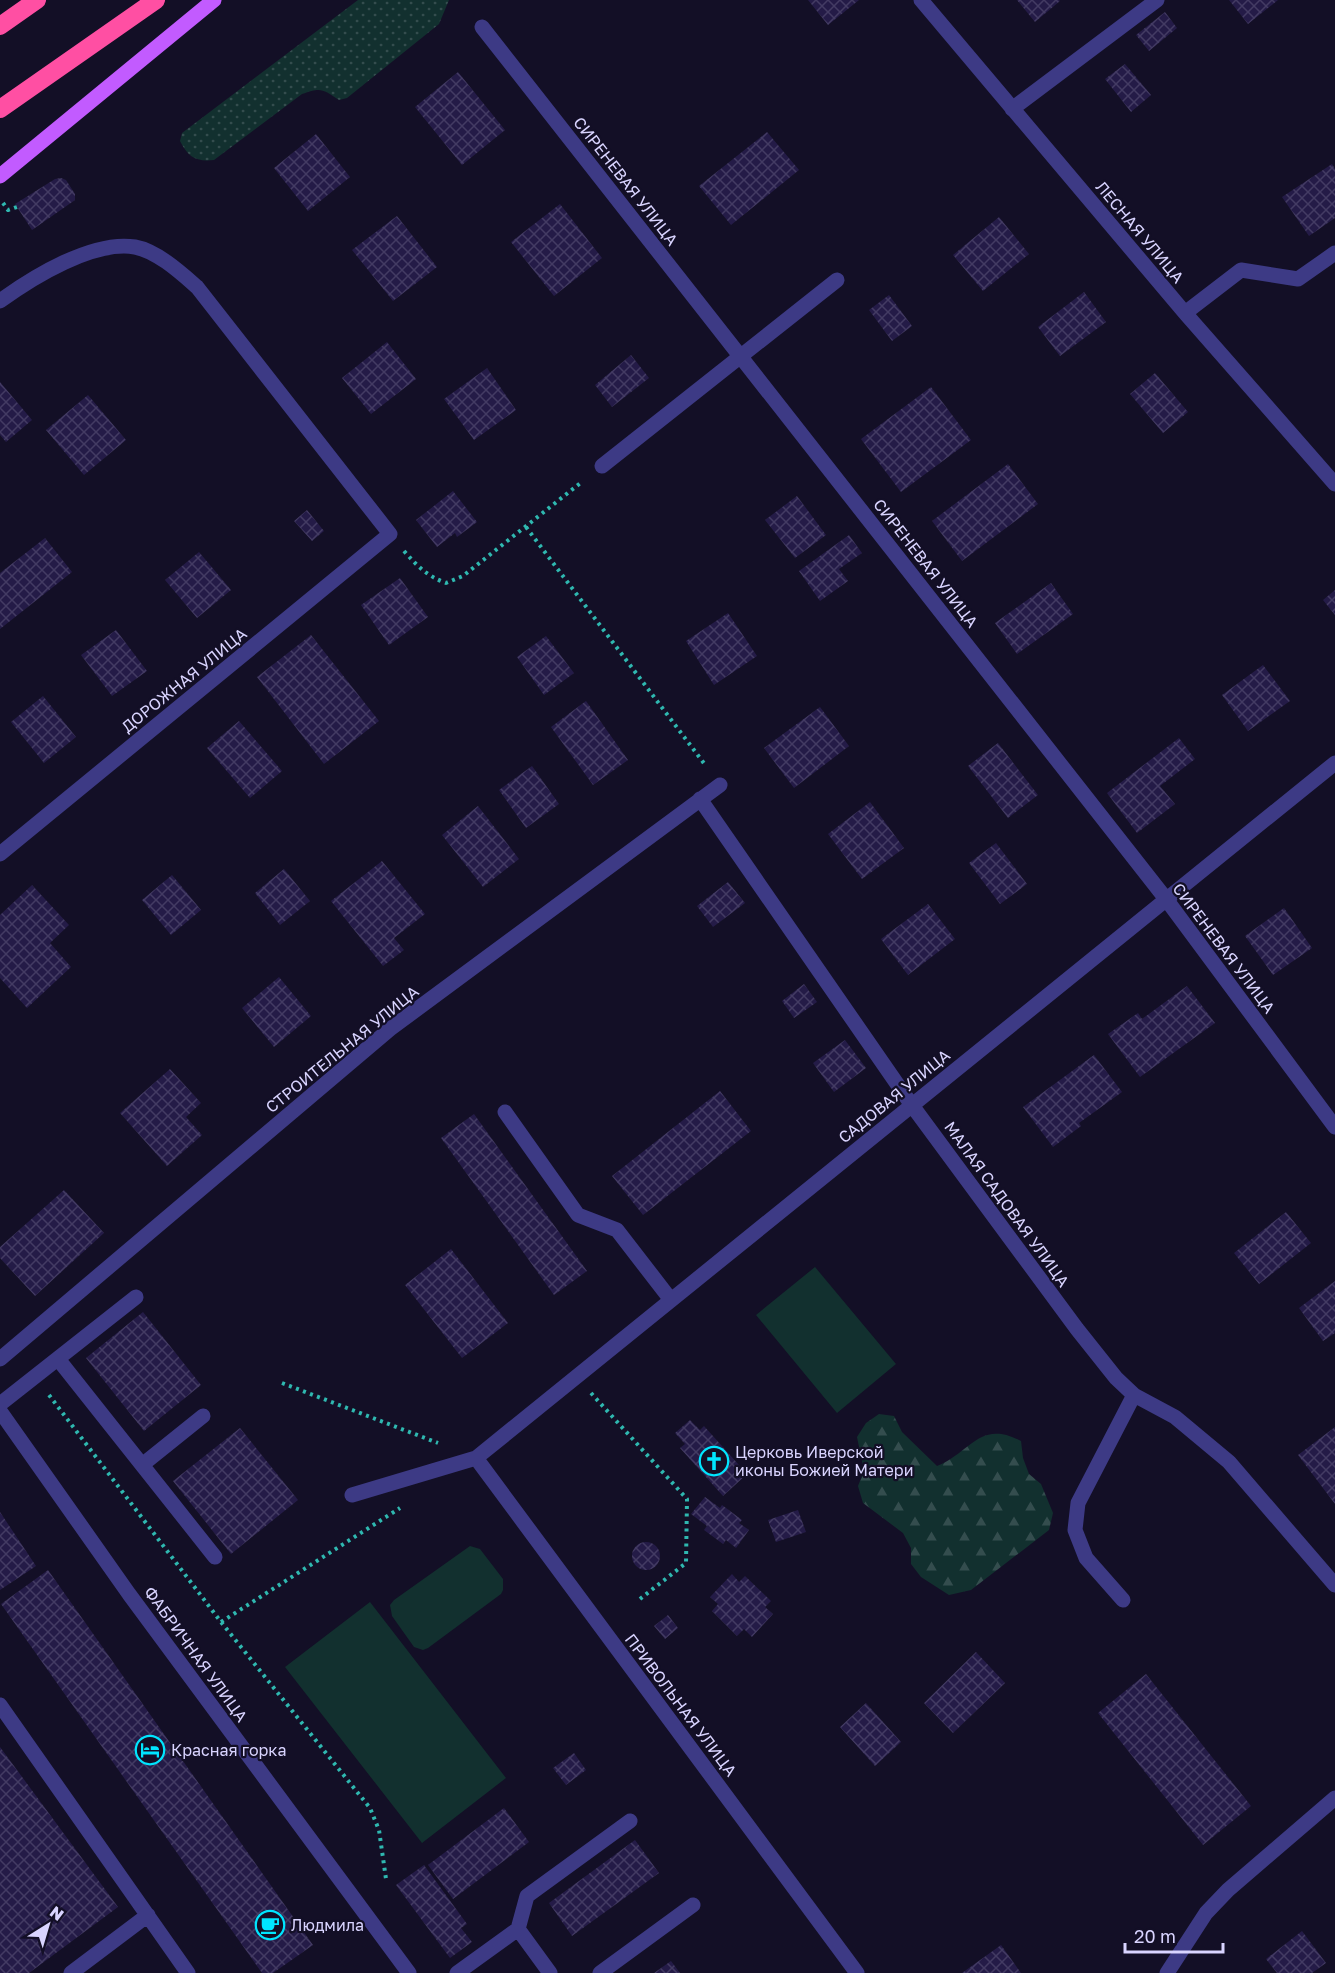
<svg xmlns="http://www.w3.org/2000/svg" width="1335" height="1973" font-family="'Golos Text',sans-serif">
<defs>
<pattern id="grass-dots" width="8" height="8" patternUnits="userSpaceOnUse" patternTransform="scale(1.5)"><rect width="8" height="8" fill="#12302f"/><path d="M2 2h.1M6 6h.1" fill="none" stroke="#344d4e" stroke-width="1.8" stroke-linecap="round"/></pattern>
<pattern id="forest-firs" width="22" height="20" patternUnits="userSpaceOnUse" patternTransform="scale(1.5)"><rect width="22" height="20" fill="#12302f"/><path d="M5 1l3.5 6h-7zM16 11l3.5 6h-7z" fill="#344d4e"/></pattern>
<pattern id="building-cross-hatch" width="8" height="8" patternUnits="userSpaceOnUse" patternTransform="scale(1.5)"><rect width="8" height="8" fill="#241b47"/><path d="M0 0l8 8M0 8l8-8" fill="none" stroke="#433b63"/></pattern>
</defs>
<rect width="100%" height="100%" fill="#130f26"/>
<path fill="url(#grass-dots)" d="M358,0H449L439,24L347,98L339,100C323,89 321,87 302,94L214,160C196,162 188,157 180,141L182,133Z"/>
<path fill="url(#forest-firs)" d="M879,1414L894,1416L902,1432L937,1466C971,1452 980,1419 1021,1441L1023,1458L1029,1474L1041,1484L1053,1513L1049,1530L971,1590L949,1595L921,1577L911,1564V1548L903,1533L863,1503L858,1486L864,1471L857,1437L866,1423Z"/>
<path fill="#12302f" d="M815,1267L896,1364L837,1413L756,1315Z
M470,1546L480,1549L503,1579V1590L501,1594L428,1648L423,1650L414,1647L392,1616L390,1605L394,1600Z
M370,1602L506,1778L422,1843L285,1667Z"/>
<path fill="url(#building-cross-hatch)" d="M808,0H859L828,25Z
M1017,0H1059L1060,1L1035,22Z
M1229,0H1278L1248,24Z
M1165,12L1177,28L1149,51L1136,35Z
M1125,64L1151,95L1131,112L1105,79Z
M458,72L505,130L462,165L415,107Z
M767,132L799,170L731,225L699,186Z
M316,134L350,177L308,211L274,168Z
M1332,164L1335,169V218L1309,236L1282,197Z
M61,178L66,180L75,194V200L32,230L15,204L55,179Z
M560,204L602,258L554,296L511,242Z
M397,216L437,267L393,301L352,250Z
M999,217L1029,254L983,291L953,255Z
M1084,292L1106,322L1060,356L1038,327Z
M889,295L912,326L892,341L869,310Z
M387,342L416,379L371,414L342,378Z
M631,355L649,378L612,407L595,385Z
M487,368L516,410L474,440L444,399Z
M1155,373L1188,412L1163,433L1130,394Z
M0,382L32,420L6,442L0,435Z
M931,387L971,440L901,492L861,439Z
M88,395L126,440L84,475L46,430Z
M1008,464L1038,504L962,561L932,521Z
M453,491L477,522L457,537L455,533L437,547L416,520Z
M797,496L826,535L795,558L765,520Z
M307,510L324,531L312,541L294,521Z
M849,535L862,553L839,569L848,581L820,601L799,571Z
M45,538L72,572L0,629V573Z
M199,552L231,590L197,618L165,580Z
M400,578L428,617L389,645L361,605Z
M1051,583L1073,614L1017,654L995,623Z
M1335,590V615L1323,600Z
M728,613L757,656L714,685L686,641Z
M116,630L147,671L112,696L81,655Z
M311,635L379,721L324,764L257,677Z
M546,636L574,673L544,695L517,657Z
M1263,665L1290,701L1248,731L1222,695Z
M43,696L76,737L44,763L11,722Z
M586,701L628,760L593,785L551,727Z
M820,707L849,746L794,788L764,748Z
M239,721L282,771L250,798L207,748Z
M1179,738L1195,759L1160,786L1175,804L1137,833L1107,793Z
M998,743L1038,795L1008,818L968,766Z
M532,766L559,804L526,828L499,790Z
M870,802L904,848L862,879L828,834Z
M478,806L519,859L483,887L442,835Z
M996,843L1027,884L1000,904L969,863Z
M382,861L425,914L394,938L404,950L383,966L331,901Z
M284,869L310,901L280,925L255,893Z
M172,875L201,910L171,935L142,900Z
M728,882L745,903L713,927L697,906Z
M32,885L69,925L50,943L71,967L27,1008L0,978V915Z
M928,904L955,939L908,975L881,939Z
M1284,908L1312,948L1273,975L1245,936Z
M279,977L311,1016L274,1047L242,1008Z
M804,984L817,1002L794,1018L782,1001Z
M1187,986L1215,1023L1140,1077L1108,1034L1138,1013L1142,1019Z
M845,1040L866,1068L834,1092L813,1063Z
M1094,1055L1122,1092L1079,1123L1081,1126L1053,1147L1023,1107Z
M170,1069L201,1103L186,1117L202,1135L167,1166L120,1113Z
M720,1091L751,1131L643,1215L612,1176Z
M474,1114L587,1271L554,1295L441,1138Z
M64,1190L104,1233L35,1296L0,1258V1247Z
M1286,1212L1311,1243L1259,1284L1234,1253Z
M451,1249L508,1323L462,1358L405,1285Z
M1335,1281V1333L1323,1341L1299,1308Z
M143,1312L201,1385L144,1431L86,1358Z
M690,1420L700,1430L704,1426L747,1474L723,1496L680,1448L685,1444L675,1433Z
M1335,1427V1504L1298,1455Z
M240,1428L298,1500L231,1554L173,1481Z
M705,1497L720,1508L722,1505L742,1520L739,1523L749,1530L736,1548L726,1540L723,1544L704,1530L707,1526L691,1514Z
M798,1510L806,1532L776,1542L768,1520Z
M0,1512L36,1566L0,1590Z
M632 1556a14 14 0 1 1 28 0a14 14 0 1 1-28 0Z
M48,1570L313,1945L273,1973H262L1,1604Z
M732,1574L739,1582L745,1576L771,1601L765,1607L773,1614L752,1637L744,1629L737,1636L712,1611L718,1604L710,1597Z
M668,1615L678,1628L665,1639L654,1626Z
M976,1652L1005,1683L953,1733L924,1703Z
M1146,1674L1251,1806L1203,1845L1098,1713Z
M866,1703L901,1742L875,1766L840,1727Z
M0,1747L118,1907L29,1973H0Z
M574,1753L586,1770L566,1785L553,1768Z
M504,1808L529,1842L453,1899L428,1865Z
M635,1840L659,1873L572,1936L549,1903Z
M424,1865L467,1924L461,1928L472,1942L450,1958L396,1885Z
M1302,1931L1326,1963L1312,1973H1277L1266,1959Z
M1001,1945L1021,1973H962Z
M671,1961L680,1973H654Z"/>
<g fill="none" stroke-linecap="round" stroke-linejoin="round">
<path stroke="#2fb8b0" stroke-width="4" stroke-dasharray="3 4.5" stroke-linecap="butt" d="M3,203L8,210L17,207
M526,527L706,766
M404,551C417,566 427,576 446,583L463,576L583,481
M282,1383L438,1443
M591,1393L687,1499L686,1563L640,1599
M49,1395L221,1622L370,1808L379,1830L386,1879
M221,1622L400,1508"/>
<path stroke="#3d3a85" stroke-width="15" d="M921,0L1185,313L1335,484
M482,27L1166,899L1335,1127
M1012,109L1157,0
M0,301C33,277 93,240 135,247C157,251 181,273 197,287L390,534L0,854
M1185,313L1241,270L1298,279L1335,253
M602,466L837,280
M700,799L911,1104L1077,1329L1116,1378L1134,1395L1175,1417L1229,1462L1335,1585
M505,1112L578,1215L617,1230L671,1300
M0,1359L390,1029L720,785
M58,1359L215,1557
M0,1404L136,1297
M0,1411L129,1594L409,1973
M476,1458L857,1973
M142,1465L203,1416
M352,1495L476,1458L1335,763
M1123,1600L1086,1558L1075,1530L1078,1503L1134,1395
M0,1705L188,1973
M518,1929L550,1973
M71,1973L148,1915
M457,1973L518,1929L527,1896L630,1821
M600,1973L693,1905
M1167,1973L1206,1913L1228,1890L1335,1798"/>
<path stroke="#c25bff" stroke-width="15" d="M0,176L214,0"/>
<path stroke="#ff4fa3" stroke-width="18" d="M0,26L37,0
M0,109L156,0"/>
</g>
<defs>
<g id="church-ring" transform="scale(1.5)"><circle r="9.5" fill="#130f26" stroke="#00e5ff" stroke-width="1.5"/><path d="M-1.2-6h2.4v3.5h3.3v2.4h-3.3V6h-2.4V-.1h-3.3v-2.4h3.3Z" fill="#00e5ff"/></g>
<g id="hotel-ring" transform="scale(1.5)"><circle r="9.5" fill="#130f26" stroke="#00e5ff" stroke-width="1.5"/><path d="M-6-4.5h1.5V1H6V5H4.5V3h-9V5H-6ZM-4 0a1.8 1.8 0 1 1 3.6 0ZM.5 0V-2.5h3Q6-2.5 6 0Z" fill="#00e5ff"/></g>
<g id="cafe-ring" transform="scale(1.5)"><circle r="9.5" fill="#130f26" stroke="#00e5ff" stroke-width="1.5"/><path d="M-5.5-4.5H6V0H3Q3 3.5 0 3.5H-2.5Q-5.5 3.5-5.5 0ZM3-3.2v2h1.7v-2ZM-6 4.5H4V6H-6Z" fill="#00e5ff"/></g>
</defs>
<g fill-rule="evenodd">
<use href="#church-ring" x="714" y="1461"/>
<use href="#hotel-ring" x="150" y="1750"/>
<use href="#cafe-ring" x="270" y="1925"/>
</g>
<g text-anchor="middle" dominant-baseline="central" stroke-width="4.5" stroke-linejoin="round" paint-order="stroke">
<g font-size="16" fill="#d9d4ff" stroke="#130f26">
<text transform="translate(626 181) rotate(52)">СИРЕНЕВАЯ УЛИЦА</text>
<text transform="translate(1140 232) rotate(50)">ЛЕСНАЯ УЛИЦА</text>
<text transform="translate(926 563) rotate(52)">СИРЕНЕВАЯ УЛИЦА</text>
<text transform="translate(184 680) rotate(-39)">ДОРОЖНАЯ УЛИЦА</text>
<text transform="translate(1224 948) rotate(53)">СИРЕНЕВАЯ УЛИЦА</text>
<text transform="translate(342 1049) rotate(-39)">СТРОИТЕЛЬНАЯ УЛИЦА</text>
<text transform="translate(894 1096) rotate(-39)">САДОВАЯ УЛИЦА</text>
<text transform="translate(1007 1204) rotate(54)">МАЛАЯ САДОВАЯ УЛИЦА</text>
<text transform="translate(196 1654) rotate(54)">ФАБРИЧНАЯ УЛИЦА</text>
<text transform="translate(681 1705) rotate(53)">ПРИВОЛЬНАЯ УЛИЦА</text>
</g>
<g font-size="16" fill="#d9d4ff" stroke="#130f26" text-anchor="start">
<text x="735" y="1452">Церковь Иверской<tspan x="735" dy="18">иконы Божией Матери</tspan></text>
<text x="171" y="1750">Красная горка</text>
<text x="291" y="1925">Людмила</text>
</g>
</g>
<g transform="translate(48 1925) rotate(37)" stroke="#130f26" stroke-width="4.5" paint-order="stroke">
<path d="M0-4.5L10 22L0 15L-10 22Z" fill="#d9d4ff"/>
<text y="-9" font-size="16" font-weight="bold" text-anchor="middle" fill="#d9d4ff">N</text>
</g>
<path d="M1125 1943v9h98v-9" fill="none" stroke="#d9d4ff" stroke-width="3"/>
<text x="1134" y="1943" font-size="18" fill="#d9d4ff" stroke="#130f26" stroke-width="4.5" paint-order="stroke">20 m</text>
</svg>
